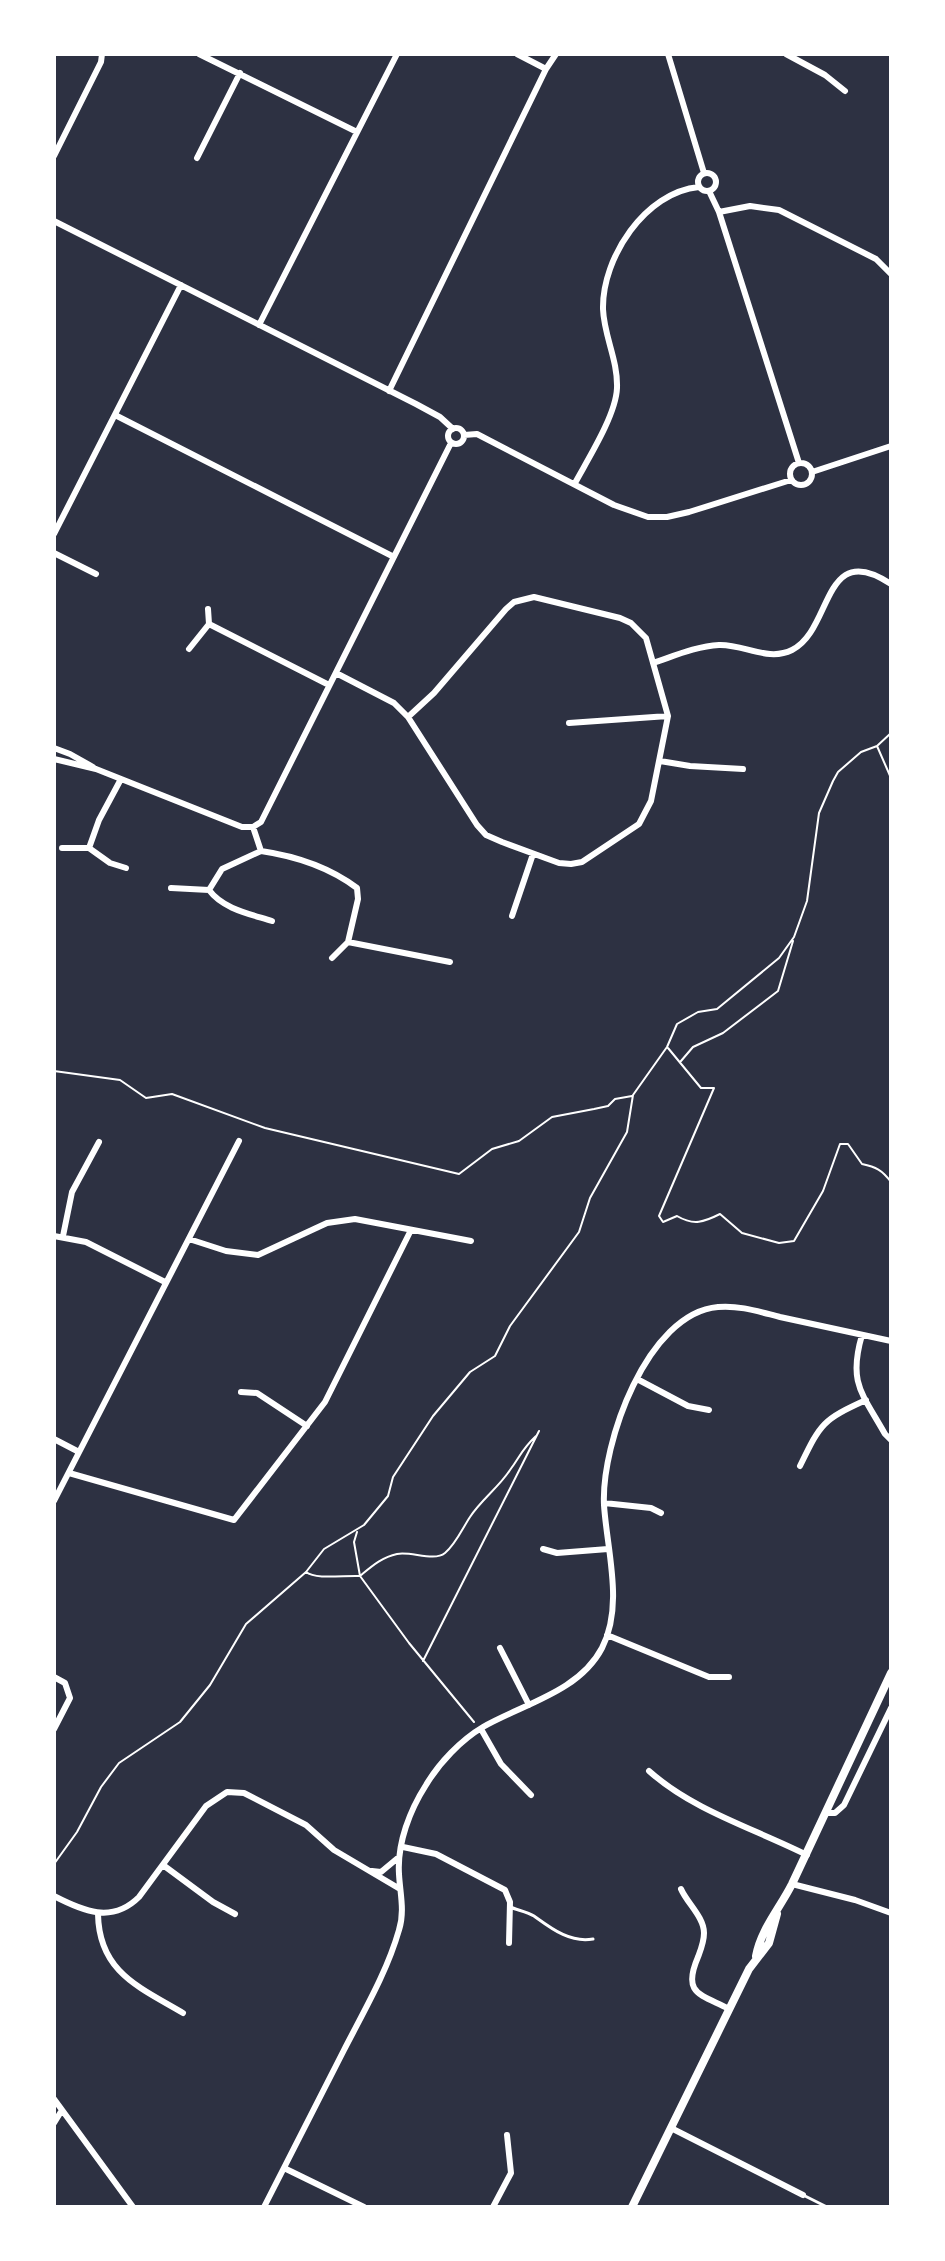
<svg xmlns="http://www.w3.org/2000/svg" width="945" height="2261" font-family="Arial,sans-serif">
<rect width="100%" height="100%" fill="#2d3142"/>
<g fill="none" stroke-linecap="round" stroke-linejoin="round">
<path stroke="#fff" stroke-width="2" d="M877,746L891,778
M668,1048L701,1088H714L659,1216L663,1222L677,1216C694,1226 704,1222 720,1214L742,1233L779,1243L794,1241L823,1191L840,1144H848L862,1164C876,1167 882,1170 891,1182
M681,1061L693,1047L723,1033L778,991L793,941
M54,1071L120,1080L146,1098L172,1094L265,1128L459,1174L492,1149L519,1141L552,1117L594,1109L608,1106L615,1099L632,1096
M357,1532L354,1542L360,1576C371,1567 382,1557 397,1554C411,1551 434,1562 445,1553C456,1544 462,1529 470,1517C481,1500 499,1487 510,1470C521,1455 522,1449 536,1436
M306,1572C316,1580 345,1575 360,1576L409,1643L474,1722
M423,1661L539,1431
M54,1864L77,1832L101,1787L119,1763L180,1722L210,1685L246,1624L306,1572L324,1549L364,1525L388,1496L393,1477L433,1416L470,1372L495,1356L510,1326L579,1232L590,1198L627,1132L633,1095L667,1047L677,1024L698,1012L717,1009L779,958L794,937L807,901L819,813L833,781L838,772L861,752L877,746L891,733"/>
<path stroke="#fff" stroke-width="3" d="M510,1907C517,1910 528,1912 534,1916C552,1929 570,1943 593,1939
M803,2195L827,2207"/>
<path stroke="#fff" stroke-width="6" d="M199,54L357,132
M517,54L546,69
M668,54L704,173
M786,54L825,75L845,91
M54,156L101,62L102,54
M197,158L240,73
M698 182a9 9 0 1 1 18 0a9 9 0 1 1-18 0Z
M709,191L719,212L799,463
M719,212L750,206L779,210L876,259L891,274
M54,221L416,404L440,417L453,429
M259,325L397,54
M389,391L546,69L556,54
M117,416L394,557
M448 436a8 8 0 1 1 16 0a8 8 0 1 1-16 0Z
M464,435L477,434L614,505L648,517H667L689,512L791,480
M790 474a11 11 0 1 1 22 0a11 11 0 1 1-22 0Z
M812,472L891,446
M575,483C588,459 616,415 617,388C618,360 604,336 603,309C602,258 645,192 699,187
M54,534L181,285
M54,553L96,574
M208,609L209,624
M189,649L209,624L329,685
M653,663C674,656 697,646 719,645C744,644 768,662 792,650C833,630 822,538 891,584
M336,673L394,703L408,717L477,825L486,835L502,842L559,863L571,864L582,862L639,824L651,801L668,716L646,638L631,623L620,618L534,597L514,602L506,609L434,693L408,717
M569,723L668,716
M54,748L70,754L93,767
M54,759L96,769L242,827H253L261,822L451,443
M660,761L690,766L743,769
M253,827L261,851C295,856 329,867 357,888L358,899L348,942L450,962
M62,848H89L110,863L126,868
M89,848L99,820L121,779
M261,851L222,869L209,890C223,909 250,914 272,921
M171,888L209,890
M512,916L533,854
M332,958L348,942
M54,1236L86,1242L165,1282
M63,1236L72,1192L99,1142
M189,1239L226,1251L258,1255L327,1223L355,1219L471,1241
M862,1335C848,1383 862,1393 885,1434L891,1440
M637,1379L688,1406L709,1410
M241,1392L257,1393L307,1426
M54,1439L79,1452
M800,1466C821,1423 822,1420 866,1400
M69,1473L234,1520L325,1402L411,1230
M54,1501L239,1141
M604,1503L651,1508L661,1513
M543,1549L557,1553L608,1549
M607,1635L709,1677H729
M500,1648L529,1705
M54,1677L65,1683L70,1698L54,1729
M481,1729L501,1764L531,1795
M649,1771C694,1811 753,1828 807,1855
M826,1813H835L844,1805L891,1708
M403,1847L436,1854L505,1890L510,1902L509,1943
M163,1865L213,1902L235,1914
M372,1871L381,1872L399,1857
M792,1884L855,1900L891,1913
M681,1889C687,1903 704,1917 704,1933C704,1942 701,1949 698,1957C682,1994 700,1994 729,2009
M54,1896C83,1911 112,1924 139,1897L206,1806L227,1792L244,1793L306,1825L334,1850L400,1889
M98,1914C99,1972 139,1987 183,2013
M54,2099L133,2207
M54,2123L62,2110
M671,2128L803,2195
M284,2168L364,2207
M264,2207C291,2155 317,2102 344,2050C364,2011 387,1972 399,1930C405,1911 400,1893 399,1874C397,1843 410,1810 426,1785C439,1763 461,1740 483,1727C523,1704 579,1692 602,1648C624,1605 607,1551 604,1505C601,1444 647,1313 718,1307C739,1305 760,1312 780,1317C817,1325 854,1333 891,1341
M493,2207L511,2173L507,2135"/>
<path stroke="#fff" stroke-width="8" d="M756,1956C761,1929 780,1908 792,1884L891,1673
M632,2207L749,1969L769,1943L777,1914"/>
</g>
<rect width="945" height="2261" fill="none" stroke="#ffffff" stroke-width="112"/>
</svg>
